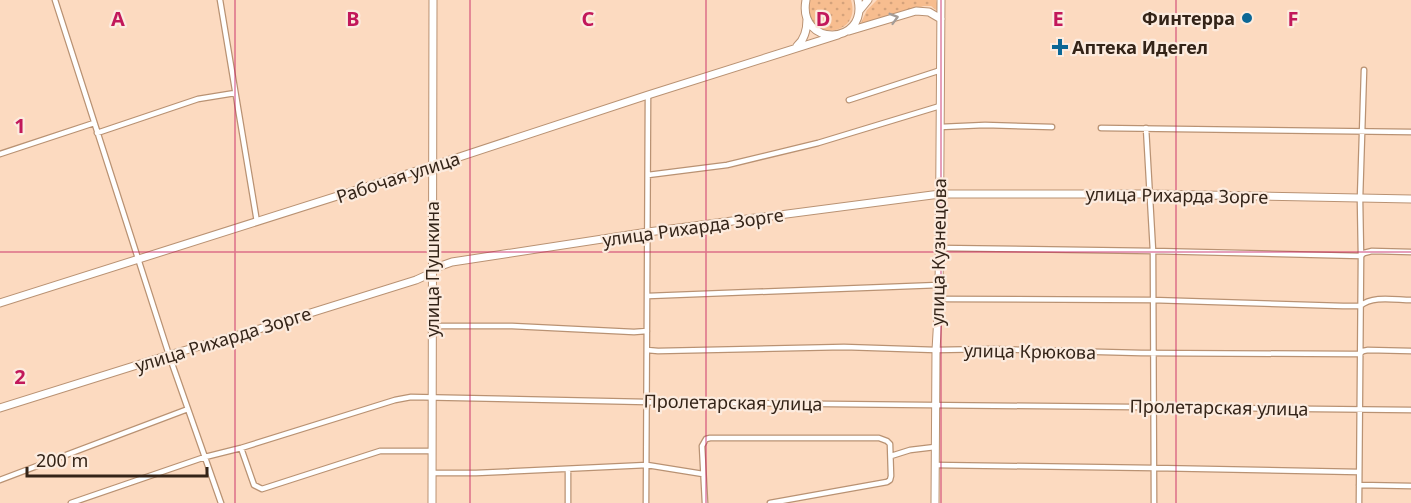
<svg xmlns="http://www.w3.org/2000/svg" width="1411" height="503" font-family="'Noto Sans',sans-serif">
<defs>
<pattern id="grass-dots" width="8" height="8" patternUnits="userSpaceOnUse" patternTransform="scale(1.5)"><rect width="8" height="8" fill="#f7bd8f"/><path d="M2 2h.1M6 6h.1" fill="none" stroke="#d4a27b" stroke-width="1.8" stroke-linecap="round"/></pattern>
</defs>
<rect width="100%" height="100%" fill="#fcdac0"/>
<path fill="url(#grass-dots)" d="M810,0H851C863,39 800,42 810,0Z
M877,0H936L940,13L931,6H924L860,25L867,10Z"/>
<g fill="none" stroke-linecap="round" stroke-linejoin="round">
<g stroke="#b99273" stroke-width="7">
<path id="street" d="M55,0L169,355L221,503
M220,0L257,222
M849,100L941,70
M940,127L985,125L1052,127
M1101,128L1411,132
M1146,128L1153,251L1154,503
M97,133L198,99L235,93
M0,154L94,123
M648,175L727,165L818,143L940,106
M939,248L1153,251L1361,256L1364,253L1372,251L1411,252
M648,296L939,285
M939,299L1152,300L1343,306H1360C1373,295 1395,300 1411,300
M432,326H512L634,332L647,331
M647,350L658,351L844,347L936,350L992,349L1141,353L1350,354H1360L1363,351L1368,350L1411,351
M241,448L254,485L262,489L380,451H432
M891,456L910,450L935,447
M935,465L1154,468L1359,472
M568,469V503
M432,473H476L647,465L703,474
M0,480L188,409
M1359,485L1411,486
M71,503L205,457L241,448L395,400L411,397L647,402L1411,410
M646,503L648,95
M705,503L702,446L706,439L710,438H879L887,441L890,444L891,476L890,480L887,482L770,503
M1359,503L1361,256L1360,199L1364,70"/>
</g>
<g stroke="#b99273" stroke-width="9">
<path id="secondary" d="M806,0C797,47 868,46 858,0
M859,11L868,0
M849,31L916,11L929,12L941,19
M797,46C805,39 807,30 807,19
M0,303L432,166L648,95L838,35
M0,408L169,355L259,329L416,280L427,275L435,268L452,262L648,232L940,194H1150L1411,199
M432,503L433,0
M935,503L936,350L939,299L941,0"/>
</g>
<use href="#street" stroke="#fff" stroke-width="4.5"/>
<use href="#secondary" stroke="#fff" stroke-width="7"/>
</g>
<defs><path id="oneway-chevron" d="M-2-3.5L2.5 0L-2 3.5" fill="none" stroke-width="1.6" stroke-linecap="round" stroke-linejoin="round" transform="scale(1.5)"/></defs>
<use stroke="#a49c97" href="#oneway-chevron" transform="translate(894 18) rotate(-16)"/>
<path fill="none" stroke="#c2185b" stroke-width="1.5" stroke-opacity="0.55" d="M235,0V503M470,0V503M706,0V503M941,0V503M1176,0V503M0,252H1411"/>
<g fill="#0b6796" stroke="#fcebde" stroke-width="2">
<circle cx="1247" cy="18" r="6"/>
<path d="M1057 38h6v6h6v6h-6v6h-6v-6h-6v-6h6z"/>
</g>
<g text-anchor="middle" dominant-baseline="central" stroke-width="4.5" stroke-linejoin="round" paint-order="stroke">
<g font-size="18" font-weight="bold" fill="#342418" stroke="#fcebde" text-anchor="end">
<text x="1235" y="18">Финтерра</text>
<text x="1072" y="47" text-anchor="start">Аптека Идегел</text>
</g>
<g font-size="18" fill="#342418" stroke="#fcebde">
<text transform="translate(398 177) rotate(-18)">Рабочая улица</text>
<text transform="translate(1177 195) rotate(1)">улица Рихарда Зорге</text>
<text transform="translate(693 227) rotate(-8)">улица Рихарда Зорге</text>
<text transform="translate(938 252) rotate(-89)">улица Кузнецова</text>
<text transform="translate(432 269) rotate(-90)">улица Пушкина</text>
<text transform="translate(223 339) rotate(-17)">улица Рихарда Зорге</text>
<text transform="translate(1030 351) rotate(1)">улица Крюкова</text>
<text transform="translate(733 402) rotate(1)">Пролетарская улица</text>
<text transform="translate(1219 407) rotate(1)">Пролетарская улица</text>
</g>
</g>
<g font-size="20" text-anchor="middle" font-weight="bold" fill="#c2185b" stroke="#fcebde" stroke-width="4.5" stroke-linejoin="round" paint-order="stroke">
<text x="118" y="26">A</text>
<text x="353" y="26">B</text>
<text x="588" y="26">C</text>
<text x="823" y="26">D</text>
<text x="1058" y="26">E</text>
<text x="1293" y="26">F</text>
<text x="20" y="133">1</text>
<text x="20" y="384">2</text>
</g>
<path d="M27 467v9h180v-9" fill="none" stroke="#342418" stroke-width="3"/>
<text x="36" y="467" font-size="18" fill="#342418" stroke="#fcebde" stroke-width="4.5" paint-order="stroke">200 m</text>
</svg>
